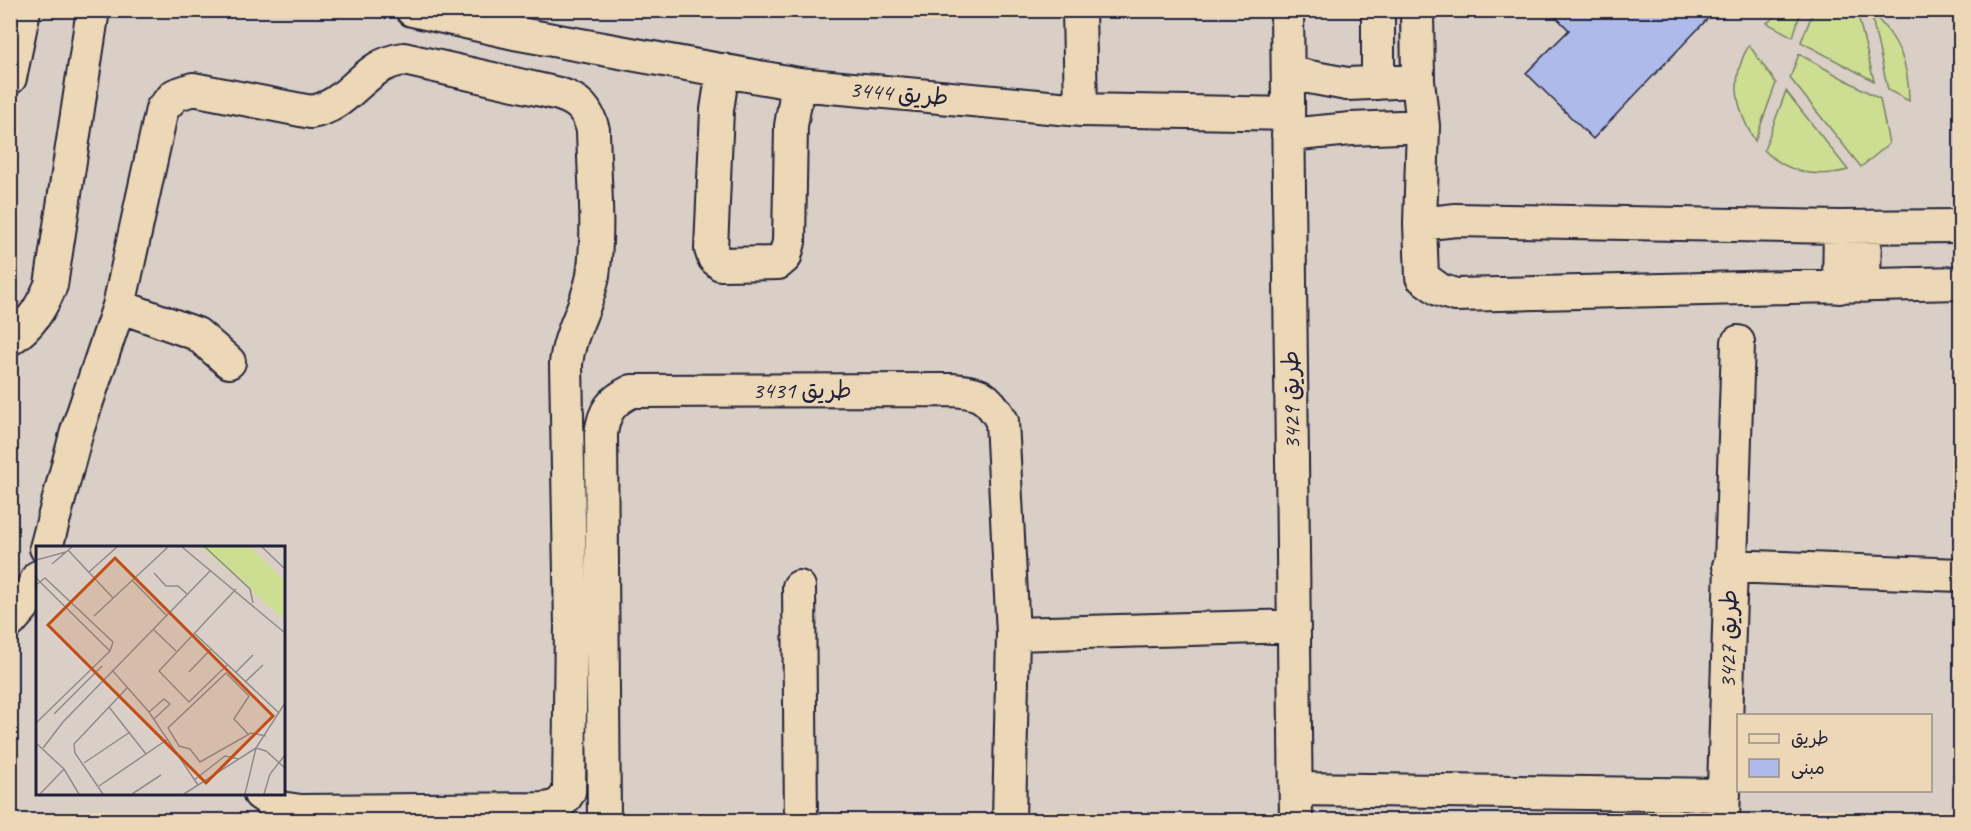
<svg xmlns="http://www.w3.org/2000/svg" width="1971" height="831" font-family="Caveat,'Playpen Sans Arabic',sans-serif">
<rect width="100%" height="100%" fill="#d9cfc6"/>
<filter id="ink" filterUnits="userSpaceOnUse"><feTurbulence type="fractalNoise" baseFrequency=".0167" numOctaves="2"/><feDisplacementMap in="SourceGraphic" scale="12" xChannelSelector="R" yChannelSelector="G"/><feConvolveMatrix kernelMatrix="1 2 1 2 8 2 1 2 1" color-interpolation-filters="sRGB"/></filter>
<g filter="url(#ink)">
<path fill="#cdde92" stroke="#788066" stroke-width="1.5" d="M1814,10L1857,11L1874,81L1801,42Z
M1782,11H1801L1793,37L1767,23Z
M1871,13C1899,37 1909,65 1909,101L1888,90Z
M1749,45L1776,83L1755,141C1736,110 1729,79 1749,45Z
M1799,54L1880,99L1889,144L1861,167L1790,78Z
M1786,91L1848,170C1817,178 1788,174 1764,150Z"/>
<path fill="#adbaea" stroke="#22223b" stroke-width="1.5" d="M1549,10H1716L1593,139L1526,73L1569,30Z"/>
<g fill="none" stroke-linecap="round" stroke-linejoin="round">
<g stroke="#22223b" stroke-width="36">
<path id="minor" d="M412,10L514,33L798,84L1081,110L1288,114
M1079,10L1081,110
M1287,10L1296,820
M1378,10V83
M1417,10L1418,81L1423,126L1420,224L1456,220L1840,227L1960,226
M723,70L717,110L711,249L714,258L721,264L778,263L785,257L789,242L791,126L798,84
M1288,73L1347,84L1418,81
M10,78L24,10
M1288,135L1351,129L1423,126
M1420,224L1422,277L1440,290L1455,295L1960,283
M1864,286L1865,227
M1839,287L1840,227
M119,306L197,334L229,362
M10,339C31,325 41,308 51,285L93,10
M46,548L77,431L119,306L162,109L175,95L193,89L311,112C352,105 362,64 404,59L559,94C579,100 588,110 593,130C594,177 600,229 593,275C588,306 569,332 566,364L571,626L569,792C562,804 556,808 542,809L301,811L280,808L260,794
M1729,566L1960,575
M799,587L801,820
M10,622L23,607L38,577
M1013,634L1294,626
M1296,789L1724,795
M604,820L601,434C604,411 611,401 632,391L950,390C979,391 988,396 1002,421L1013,634L1009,820
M1723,820L1738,342"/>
</g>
<use href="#minor" stroke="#ecd8b6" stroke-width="32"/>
</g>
</g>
<g text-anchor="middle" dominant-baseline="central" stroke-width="5" stroke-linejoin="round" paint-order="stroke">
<g font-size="24" fill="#22223b" stroke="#ecd8b6">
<text transform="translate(899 93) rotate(5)">طريق 3444</text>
<text x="802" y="390">طريق 3431</text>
<text transform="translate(1291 400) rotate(-91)">طريق 3429</text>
<text transform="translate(1728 639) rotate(-89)">طريق 3427</text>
</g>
</g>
<g transform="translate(36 546)">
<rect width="249" height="249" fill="#d9cfc6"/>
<path d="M165,1H214L218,4L249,35V74Z" fill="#cdde92"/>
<path fill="none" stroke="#908a8e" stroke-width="1.5" d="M146,1L249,87M169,1L214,43L217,57M226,1L249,23M32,4L77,52M0,14L30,6M16,18L36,1M53,26L81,1M118,27L130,40H142L151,48M0,32L74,105L0,177M96,34L130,69M0,39L9,32L77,96L74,105M58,70L132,1M117,83L140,105M158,87L243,167M191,119L153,156L123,125L200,43M76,124L113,166L162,239M153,126L175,103M199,127L217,109M209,136L227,119M73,161L110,208M113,166L128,153L134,158L118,173M18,168L66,120M213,189L198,173L213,150L190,127L132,182L143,200L154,203L164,216L215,187L230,190M0,197L28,223L43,248M7,202L27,176L175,24M48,217L94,186M158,234L189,210L203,213M63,240L132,193M4,248L28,223M67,248L39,207L38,198L92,141M96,248L125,229M148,248L220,202L249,157M209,248L220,202L230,205L249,222M228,248L234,228L249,209"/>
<path fill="#c04e15" fill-opacity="0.15" stroke="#c04e15" stroke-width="3" d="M79,12L237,170L170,237L12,79Z"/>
<rect width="249" height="249" fill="none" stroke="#22223b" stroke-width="3"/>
</g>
<rect width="1971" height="831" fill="none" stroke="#ecd8b6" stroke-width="36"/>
<rect x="18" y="18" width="1935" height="795" fill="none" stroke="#22223b" stroke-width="2" filter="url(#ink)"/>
<rect x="1737" y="714" width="195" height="78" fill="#ecd8b6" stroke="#9b8f85" stroke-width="1.5"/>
<rect x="1749" y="734" width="30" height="9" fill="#ecd8b6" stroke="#9b8f85" stroke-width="1.5"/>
<text x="1791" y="744" font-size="18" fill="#22223b">طريق</text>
<rect x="1749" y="759" width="30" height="18" fill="#adbaea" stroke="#9b8f85" stroke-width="1.5"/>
<text x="1791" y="774" font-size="18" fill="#22223b">مبنى</text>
</svg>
